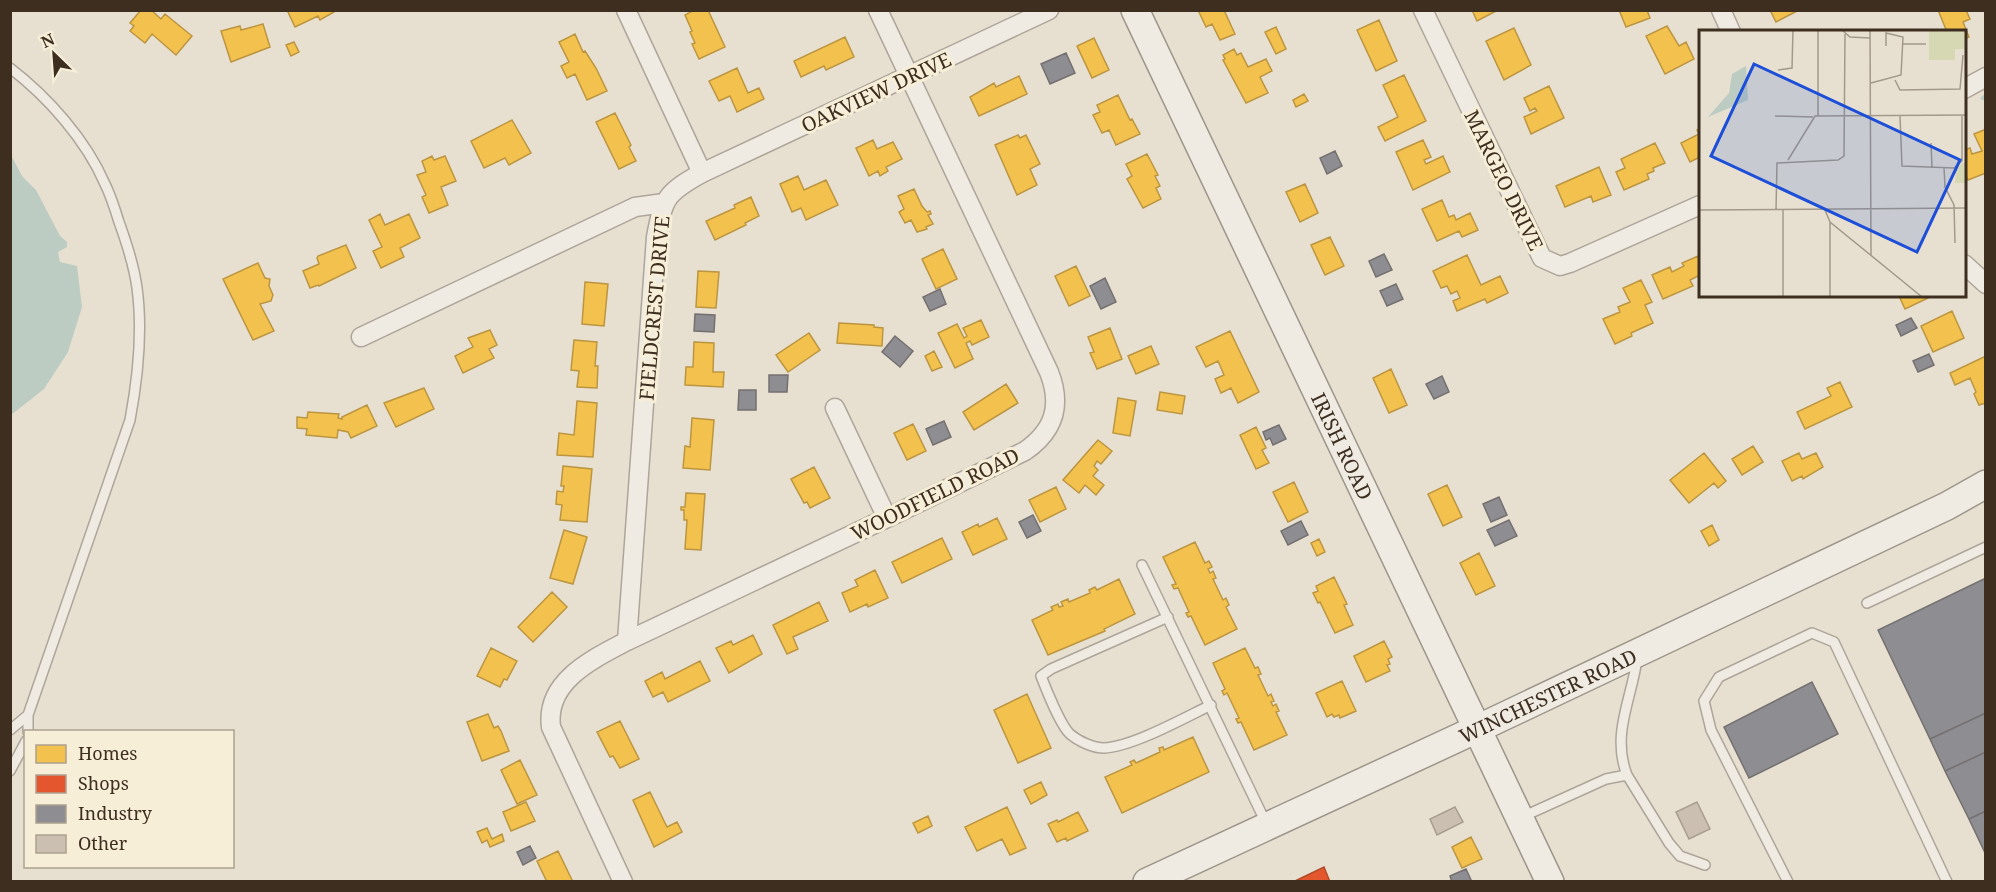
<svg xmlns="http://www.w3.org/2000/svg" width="1996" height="892" font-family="'Noto Serif',serif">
<rect width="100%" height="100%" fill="#e7e0d1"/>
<path fill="#bcccc2" d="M11,155L22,176L36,190L60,236L67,242V247L58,252L60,262L77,266L82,307L68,352L44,389L11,415Z"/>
<path fill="#f2c14e" stroke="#bc9540" stroke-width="1.5" d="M141,10H151L161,19L165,14L192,36L176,55L152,34L145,43L130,31L134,26L130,23Z
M287,10H334V12L320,20L318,16L295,27Z
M694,10H708L725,47L699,59L692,44L695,43L690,32L692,31L685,15Z
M1198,10H1224L1235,34L1220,40L1212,24L1206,27Z
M1472,10H1498L1477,21Z
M1619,10H1647L1650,18L1626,27Z
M1770,10H1799L1776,22Z
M1938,10H1966L1970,19L1963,22L1969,37L1964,39V32H1947Z
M1379,20L1397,61L1376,71L1357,30Z
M263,24L270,47L231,62L221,31L240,26L241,30Z
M1667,26L1679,46L1686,42L1694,59L1665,74L1646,36Z
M1276,27L1286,49L1276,54L1265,32Z
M1514,28L1531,65L1504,80L1486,41Z
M575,34L583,52L585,51L596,68L607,91L587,100L575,74L567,78L561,66L569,62L559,42Z
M845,37L854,57L826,70L824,66L801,77L794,61Z
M1094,38L1109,70L1092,78L1077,46Z
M294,42L299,52L291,56L286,45Z
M1234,49L1237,55L1241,53L1248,67L1266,59L1272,71L1260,77L1268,93L1246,103L1223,60L1225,59L1223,55Z
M737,68L748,93L759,88L764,99L737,112L730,96L719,101L709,81Z
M1404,75L1426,121L1385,141L1378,127L1398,117L1383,85Z
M1019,76L1027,94L979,116L970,97L994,83L996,87Z
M1549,86L1564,118L1531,134L1524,117L1537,111L1535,108L1530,111L1524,98Z
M1304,94L1308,101L1296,107L1293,100Z
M1118,95L1130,120L1132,119L1140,134L1116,145L1109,130L1102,133L1093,115L1100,112L1097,105Z
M615,113L631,145L629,147L636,161L619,169L596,122Z
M512,120L531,153L509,165L505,158L484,168L471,141Z
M1700,128V157L1690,162L1681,143L1699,134L1697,130Z
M1986,129V173L1968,180L1964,171V150L1970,148L1972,154L1982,151L1974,134Z
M1018,135L1020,138L1026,135L1040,164L1030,169L1037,185L1017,195L995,145Z
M873,140L877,149L893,142L902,159L886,167L888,171L880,176L878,171L869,176L856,148Z
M1423,140L1431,157L1424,160L1426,164L1443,156L1450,172L1413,190L1396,152Z
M1655,143L1665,163L1653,168L1654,171L1647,174L1649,179L1624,190L1616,172L1625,168L1621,159Z
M1147,154L1158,175L1155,176L1160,186L1156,188L1161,199L1143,208L1127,179L1132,176L1126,164Z
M432,156L434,160L445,156L456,181L441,187L448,205L429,213L422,197L426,195L417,175L426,172L422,161Z
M1599,167L1611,195L1593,202L1591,196L1565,207L1556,186Z
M798,176L804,190L826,180L838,205L806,220L801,208L792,212L780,184Z
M1305,184L1318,213L1300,222L1286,192Z
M914,189L922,206L927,212L930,211L931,214L928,215L933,224L926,227L927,229L917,232L911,220L905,223L899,212L904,209L898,196Z
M751,197L759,216L745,223L746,225L715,240L706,221L735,208L734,205Z
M1442,200L1449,217L1454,215L1456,220L1470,213L1478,230L1462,237L1459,231L1437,241L1422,209Z
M380,214L385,225L409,214L420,238L400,248L404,257L381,268L373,251L382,247L369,220Z
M1330,237L1344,266L1325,275L1311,245Z
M346,245L356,268L319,286L318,285L310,288L303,271L319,264L317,258L318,256Z
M943,249L957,279L936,289L922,259Z
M1467,255L1481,285L1500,276L1508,293L1487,303L1485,299L1457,311L1453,301L1460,298L1457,291L1451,294L1447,286L1441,288L1433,271Z
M1698,256L1700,262V275L1690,280L1693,286L1663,299L1652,275L1670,267L1672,272L1684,266L1682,263Z
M258,263L265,278L270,279L269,286L273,295L271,301L260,304L274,331L253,340L223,279Z
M1076,266L1090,296L1069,306L1055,276Z
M698,271L719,272L716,308L696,307Z
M1641,280L1652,302L1645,305L1653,323L1631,333L1632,336L1615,344L1603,319L1620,312L1618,307L1630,302L1623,288Z
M585,282L608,284L604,326L582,324Z
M1899,296H1926L1928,298L1905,309Z
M1952,311L1964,338L1933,352L1921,326Z
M981,320L989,337L972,345L970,341L966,343L973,359L955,368L938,333L957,324L964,338L967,336L963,328Z
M839,323L874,325V327L883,328L882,346L837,343Z
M1110,328L1122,359L1097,369L1090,353L1094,352L1088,337Z
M490,330L497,345L489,349L494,358L463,373L455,356L473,347L468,338Z
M1230,331L1259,392L1238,403L1231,388L1221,393L1215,379L1224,375L1218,361L1206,367L1196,347Z
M809,333L820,350L788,372L776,355Z
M574,340L597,342L595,366H598L597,388L577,387L579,371L571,370Z
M694,342L714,343L713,372H724L723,387L685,385L686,367H693Z
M1151,346L1159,364L1136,374L1128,356Z
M934,351L942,367L932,371L925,356Z
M1986,356V403L1979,405L1974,394L1976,392L1970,378L1955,385L1950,373Z
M1391,369L1407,405L1389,413L1373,378Z
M1840,382L1852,407L1805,429L1797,412L1831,396L1827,388Z
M1006,384L1018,403L974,430L963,412Z
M424,388L434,409L396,427L384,403Z
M1160,392L1185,396L1182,414L1157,410Z
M1118,398L1136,401L1130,436L1113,433Z
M577,401L597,403L593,457L557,455L559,433L574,435Z
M367,405L377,426L351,438L348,432L338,430L337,438L306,435L307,429L297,428V417L307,418L308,412L339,414L338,418L342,419V417Z
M692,418L714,420L710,470L683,468L685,446L690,447Z
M913,424L926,451L907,460L894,433Z
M1256,427L1266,448L1262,450L1269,463L1256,469L1240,435Z
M1098,440L1112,451L1101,464L1097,461L1094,466L1098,470L1093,476L1104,485L1096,495L1085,485L1079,493L1063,480Z
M1753,446L1763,462L1742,475L1732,459Z
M1704,453L1726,481L1718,488L1714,483L1689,503L1670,480Z
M1799,453L1802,459L1816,453L1823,467L1803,479L1802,476L1792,481L1782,461Z
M563,466L592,469L587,522L560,520L562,505L556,504L557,491L563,492L564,486H561Z
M814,467L830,498L810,508L807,502L804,503L791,479Z
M1294,482L1308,512L1288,522L1273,492Z
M1447,485L1462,517L1443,526L1428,494Z
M1056,487L1066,509L1040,522L1029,500Z
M686,493L705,494L701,550L685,549L687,520H684V510H681V507H685Z
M997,518L1007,539L973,555L962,532L978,524L979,527Z
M1712,525L1719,540L1709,546L1701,531Z
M564,530L587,537L573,584L550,578Z
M942,538L952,559L902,583L892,562Z
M1319,539L1325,552L1317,556L1311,543Z
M1195,542L1205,563L1209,561L1212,567L1208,569L1210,573L1213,571L1216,578L1213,579L1223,600L1226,598L1229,605L1226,607L1237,629L1205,645L1191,616L1188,617L1186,613L1189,612L1178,588L1174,589L1172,585L1176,584L1163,557Z
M1479,553L1495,586L1476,595L1460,563Z
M875,570L888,598L868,607L867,604L850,612L842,593L858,586L855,580Z
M1334,577L1347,604L1344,605L1353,625L1335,633L1320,602L1318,603L1313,593L1318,591L1316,586Z
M1119,579L1135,614L1104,629L1105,631L1048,655L1032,620L1053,610L1051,607L1058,604L1059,607L1063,606L1061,602L1068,599L1069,602L1090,593L1089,590L1095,587L1097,590Z
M552,592L567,607L533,642L518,627Z
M819,602L828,621L793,637L798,649L787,654L773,625Z
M753,635L762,654L729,673L716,648L731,641L733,645Z
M1384,641L1392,657L1388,659L1390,664L1387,665L1390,671L1366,682L1354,656Z
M491,648L517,661L507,680L504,679L500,687L477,676Z
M1245,648L1255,668L1258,667L1261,674L1258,675L1268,696L1271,694L1274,701L1271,702L1273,706L1276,704L1279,711L1276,712L1287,735L1254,750L1241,722L1238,723L1236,719L1239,718L1227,693L1224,695L1222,691L1225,689L1213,663Z
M700,661L710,681L668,702L663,692L653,697L645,681L662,672L665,679Z
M1342,681L1356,711L1340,718L1339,715L1334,717L1332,714L1327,717L1316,693Z
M1027,694L1051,748L1018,763L994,710Z
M488,714L494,728L498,726L501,731L509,751L482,761L467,722Z
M620,721L639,759L620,768L613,756L610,757L597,732Z
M1193,737L1209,772L1122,813L1105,777L1132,765L1130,762L1134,760L1136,763L1160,752L1159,748L1163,747L1164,750Z
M520,760L537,795L517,804L501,770Z
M1041,782L1047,795L1031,804L1024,790Z
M650,792L667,827L677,822L682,832L654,847L633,800Z
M526,802L535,821L511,831L503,812Z
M1007,807L1026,848L1010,855L1002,839L977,851L965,827Z
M1078,812L1088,831L1067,841L1066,838L1057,842L1048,824L1057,820L1058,822Z
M928,816L932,826L918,833L913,823Z
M487,828L492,839L502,834L504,841L490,847L487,840L482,843L477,832Z
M1471,837L1482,859L1462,868L1452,847Z
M558,851L573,882H547L537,861Z"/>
<path fill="#e4572e" stroke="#b24b2a" stroke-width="1.5" d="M1324,867L1330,882H1293Z"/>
<path fill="#8d8d92" stroke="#757070" stroke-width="1.5" d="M1066,53L1075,73L1050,84L1041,64Z
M1335,151L1342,166L1327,174L1320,158Z
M1384,254L1392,270L1376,277L1369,261Z
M1105,278L1116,302L1101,309L1090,286Z
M1396,284L1403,299L1387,306L1380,291Z
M940,289L946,304L930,311L923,297Z
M695,314L715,315L714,332L694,331Z
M1911,318L1917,328L1901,336L1896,325Z
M895,336L913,351L900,367L882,352Z
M1929,354L1934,365L1918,372L1913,361Z
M769,375H788L787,392H769Z
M1442,376L1449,392L1434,399L1426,384Z
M739,390H756V410H738Z
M944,421L951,437L933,445L926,429Z
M1279,425L1286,439L1273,445L1270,438L1266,440L1263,432Z
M1499,497L1507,515L1491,522L1483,504Z
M1033,515L1041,531L1027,538L1019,522Z
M1509,520L1517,536L1495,546L1487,530Z
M1301,521L1308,535L1288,545L1281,531Z
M1986,578V713L1930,739L1878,630Z
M1812,682L1838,734L1749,778L1724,727Z
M1986,713V752L1945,771L1930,739Z
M1986,752V811L1969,819L1945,771Z
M1986,811V855L1969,819Z
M530,846L536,858L523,865L517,852Z
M1466,869L1472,882H1452L1450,876Z"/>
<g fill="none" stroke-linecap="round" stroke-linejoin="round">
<path stroke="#bcccc2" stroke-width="4.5" d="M1983,98L1986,96"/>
</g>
<path fill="#cbbfb2" stroke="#a89c90" stroke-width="1.5" d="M1697,802L1710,829L1689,839L1676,812Z
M1455,807L1463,822L1437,835L1430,819Z"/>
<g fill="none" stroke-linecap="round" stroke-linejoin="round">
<g stroke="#ada599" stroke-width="12">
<path id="lane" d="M10,68C48,97 86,140 105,184C111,196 115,209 119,222C127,244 134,265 137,288C143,332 138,377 130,420L28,715V732
M1142,565L1266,823
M1867,603L1986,547
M1168,617L1051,669L1041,676C1046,689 1061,726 1070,734C1078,741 1093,748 1104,748C1132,747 1184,718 1211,705
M10,730L28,715
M10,771L26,741
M1627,775L1669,843L1680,856L1705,865
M1522,817L1606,779L1627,775C1611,734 1632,698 1637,659
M1788,882L1711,730L1704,701L1719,677L1812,633L1834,642L1947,882"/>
</g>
<g stroke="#ada599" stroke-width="21">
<path id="street" d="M626,10L702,173
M1423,10L1542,258L1560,266L1570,263L1700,205
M1721,10L1731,32
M1964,89L1986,77
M1964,264L1986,284
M361,337L635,207L664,203
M835,408L887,518
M627,641L656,237C663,198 667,192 702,173L1049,10
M623,882L551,727C545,681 593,659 627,641L887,518L1025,451C1055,430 1062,405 1049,372L878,10"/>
</g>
<g stroke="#9c958a" stroke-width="30">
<g id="secondary">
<path id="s1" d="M1135,10L1550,882"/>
<path id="s2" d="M1147,882L1477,729L1947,506L1986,484"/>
</g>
</g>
<use href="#lane" stroke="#efebe3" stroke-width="9"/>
<use href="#street" stroke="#efebe3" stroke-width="18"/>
<use href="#secondary" stroke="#efebe3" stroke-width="27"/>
</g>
<g text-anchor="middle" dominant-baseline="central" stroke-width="6" stroke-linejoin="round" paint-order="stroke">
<g font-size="20" fill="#3d2e20" stroke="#f7eed8">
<text transform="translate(876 92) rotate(-25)">OAKVIEW DRIVE</text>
<text transform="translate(1504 180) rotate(64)">MARGEO DRIVE</text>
<text transform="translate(654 308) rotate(-85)">FIELDCREST DRIVE</text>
<text stroke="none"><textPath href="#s1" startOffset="483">IRISH ROAD</textPath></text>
<text transform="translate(935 494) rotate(-26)">WOODFIELD ROAD</text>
<text stroke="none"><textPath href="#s2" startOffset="442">WINCHESTER ROAD</textPath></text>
</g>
</g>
<g transform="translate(1699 30)">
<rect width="267" height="267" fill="#e7e0d1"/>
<path d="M267,0V19H256V30H230V1ZM263,133H267V153H256L257,139Z" fill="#d6d7b3"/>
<path d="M47,36L49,70L9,87L30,63L33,44Z" fill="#bcccc2"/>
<path fill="none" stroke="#a3998a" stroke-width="1.5" d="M119,0V86M143,0L151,7L171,8M171,0L172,225M204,14H227M79,40L93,38L94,0M196,50L201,60L261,59L264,25M172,53L202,45L204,7L187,3V16M76,86L114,87M201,86L203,136L255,138L263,131V85M232,113L233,137M89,130L116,86L267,85M245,138L246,157L255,175L256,213M0,180L267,178M77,180L78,133L139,130L145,126L146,4M84,180V267M126,180L131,192L223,267M131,267V192"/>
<path fill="#1d4ed8" fill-opacity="0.15" stroke="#1d4ed8" stroke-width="3" d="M55,34L261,130L218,222L12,126Z"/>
<rect width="267" height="267" fill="none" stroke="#3d2e20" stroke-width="3"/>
</g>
<rect width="1996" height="892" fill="none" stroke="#3d2e20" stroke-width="24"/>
<rect x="24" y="730" width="210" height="138" fill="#f7eed8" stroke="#ada18e" stroke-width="1.5"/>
<rect x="36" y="745" width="30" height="18" fill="#f2c14e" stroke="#ada18e" stroke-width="1.5"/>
<text x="78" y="760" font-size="18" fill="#3d2e20">Homes</text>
<rect x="36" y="775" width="30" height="18" fill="#e4572e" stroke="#ada18e" stroke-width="1.5"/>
<text x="78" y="790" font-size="18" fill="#3d2e20">Shops</text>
<rect x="36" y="805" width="30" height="18" fill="#8d8d92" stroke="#ada18e" stroke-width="1.5"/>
<text x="78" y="820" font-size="18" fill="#3d2e20">Industry</text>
<rect x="36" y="835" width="30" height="18" fill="#cbbfb2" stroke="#ada18e" stroke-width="1.5"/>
<text x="78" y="850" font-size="18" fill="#3d2e20">Other</text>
<g transform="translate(54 54) rotate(335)" stroke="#f7eed8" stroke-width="4.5" paint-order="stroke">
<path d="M0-4.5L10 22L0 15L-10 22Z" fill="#3d2e20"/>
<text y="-9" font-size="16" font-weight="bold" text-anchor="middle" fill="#3d2e20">N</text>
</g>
</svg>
